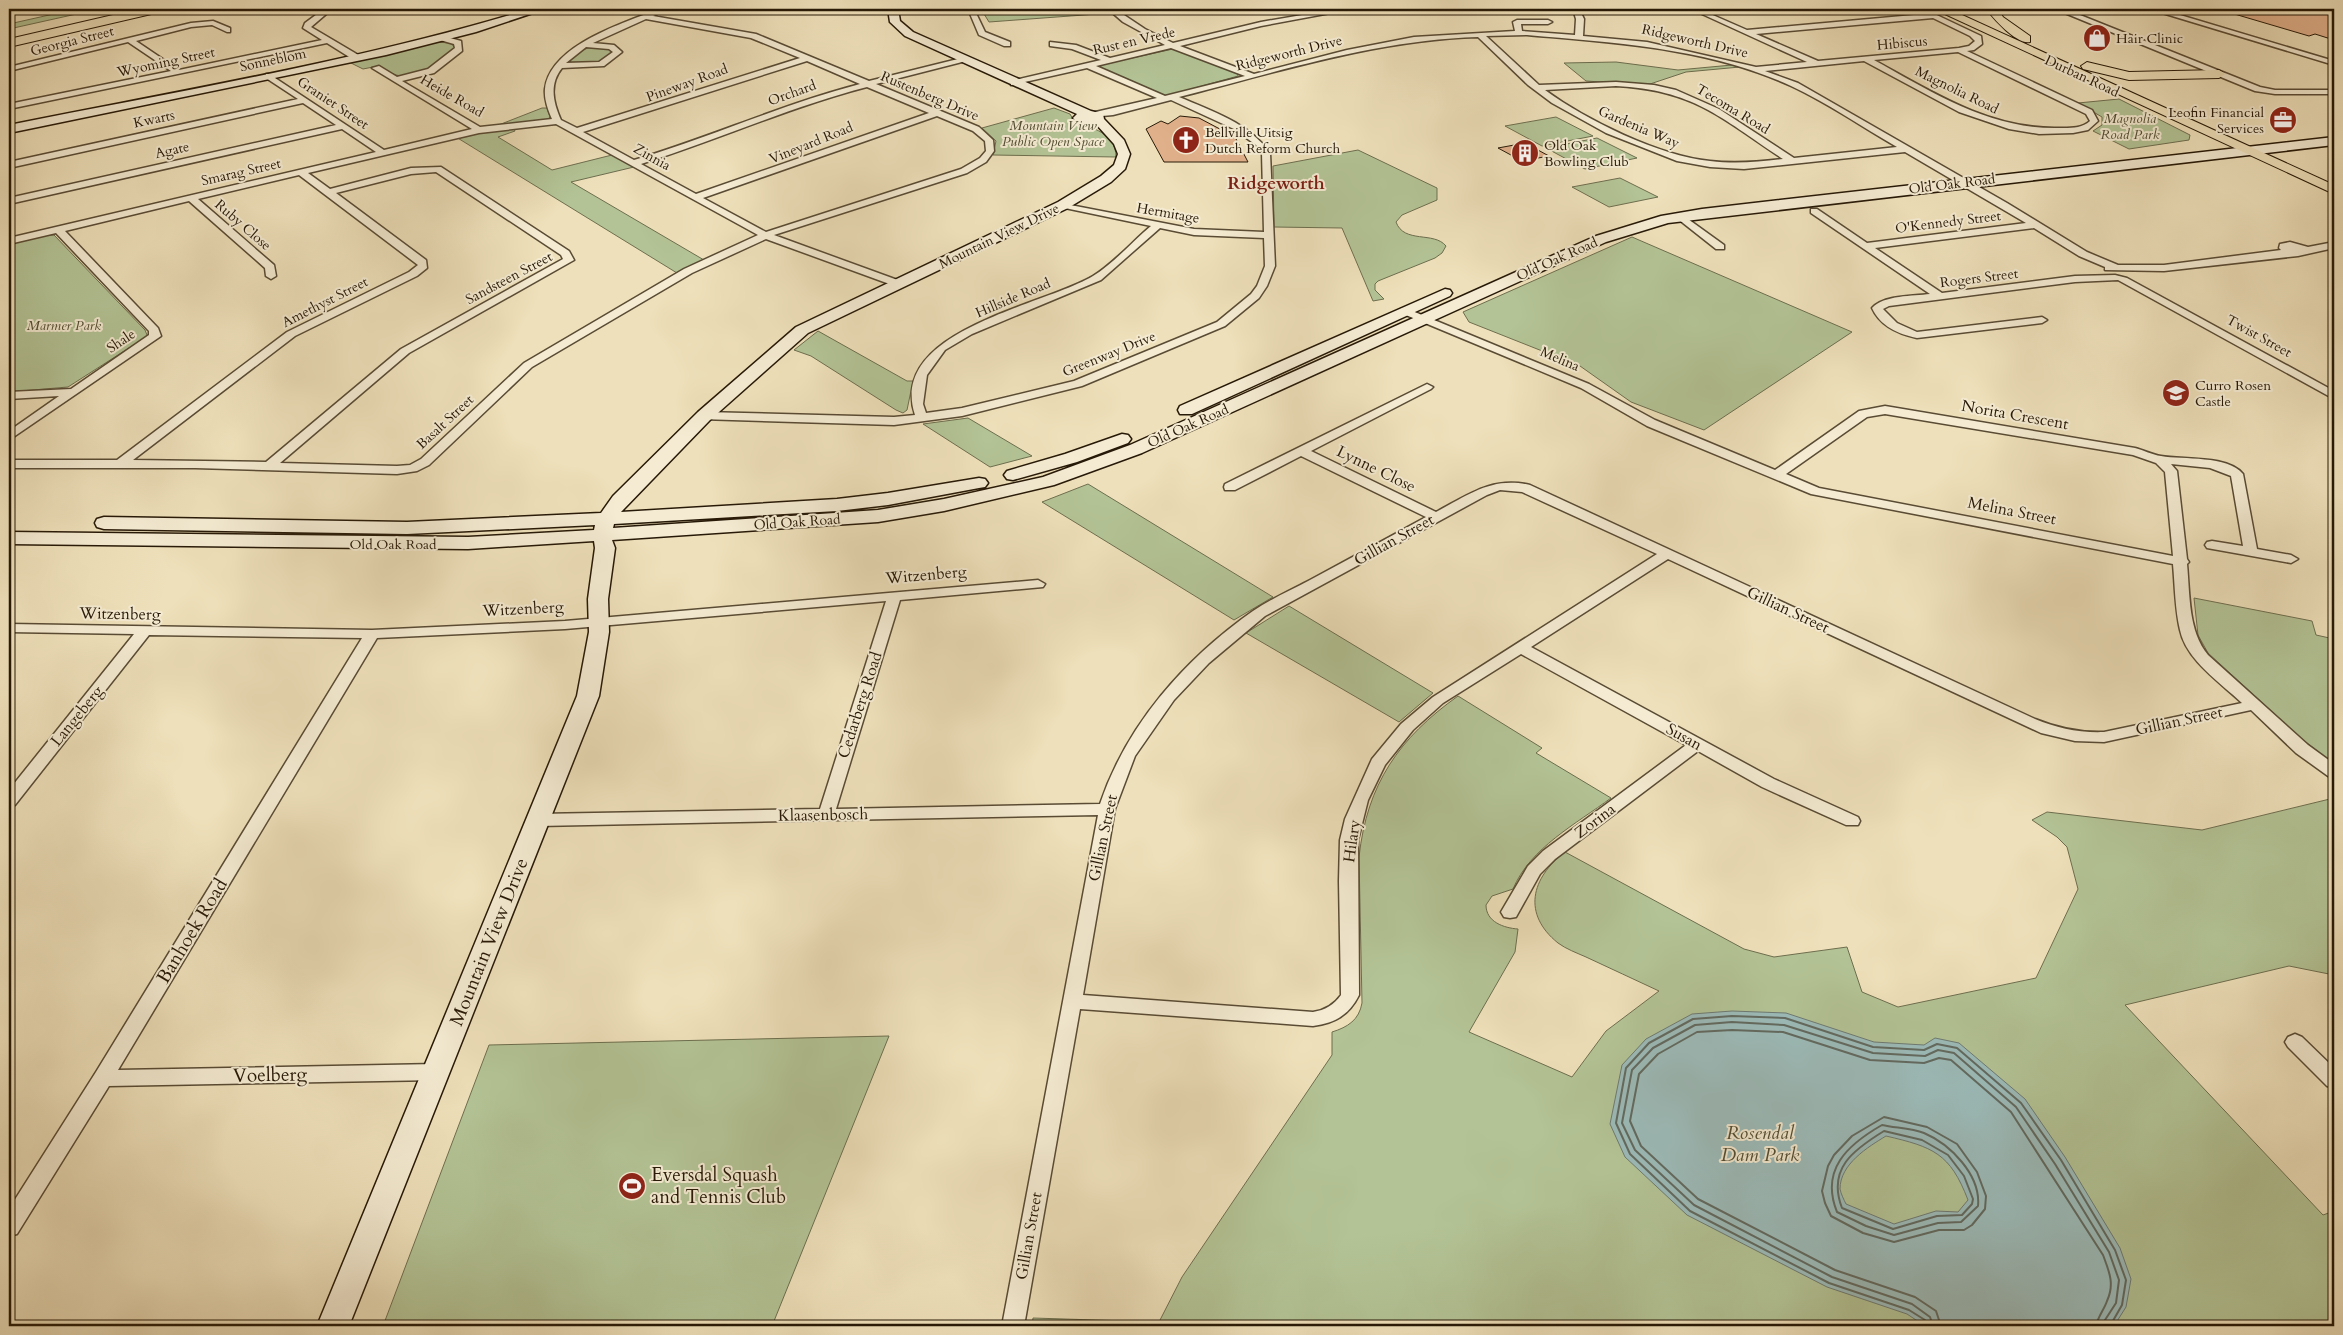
<svg xmlns="http://www.w3.org/2000/svg" width="2343" height="1335" font-family="Cardo,serif">
<rect width="100%" height="100%" fill="#eee0ba"/>
<filter id="stains"><feTurbulence type="fractalNoise" baseFrequency=".004" numOctaves="4"/><feColorMatrix values="0 0 0 0 .2 0 0 0 0 .09 0 0 0 0 .02 0 0 0 .5 -.17"/></filter>
<radialGradient id="worn" r=".72"><stop offset=".6" stop-color="#630" stop-opacity="0"/><stop offset="1" stop-color="#630" stop-opacity=".3"/></radialGradient>
<path fill="#b3c395" stroke="#6d6e4e" d="M76,9H99L9,29V24Z
M981,9H1106L1111,13L989,22Z
M435,42L451,43L455,48C442,61 416,80 396,75C390,73 384,69 378,66L363,69L349,62Z
M588,48H607L613,52L598,63L568,62L583,50Z
M1173,49L1238,73V76L1166,96L1096,66Z
M1616,62L1678,70L1732,65L1740,67L1686,72L1647,85L1586,81L1564,63Z
M2119,99L2190,135L2189,140L2129,149L2093,131L2102,125V117L2078,103Z
M542,108H547L550,117L547,120L496,126Z
M1054,108L1070,114L1074,121C1092,128 1116,133 1116,157L993,155L996,141L982,128Z
M1556,117L1593,136L1542,146L1505,126Z
M514,129L515,131L498,137L552,170L612,155L634,167L571,182L704,260L677,273L456,137L484,130Z
M1597,138L1637,158L1585,169L1546,148Z
M1358,150L1437,188V200L1402,215L1396,222C1404,244 1434,231 1446,246L1442,253L1435,258L1378,281L1375,284V290L1384,299L1373,301L1342,228L1274,227L1273,166Z
M1620,178L1658,197L1609,207L1572,187Z
M42,235H54L145,330L147,335L143,339L68,387L9,392V243Z
M1632,237L1852,332L1704,430L1631,402L1580,366L1469,322L1463,312Z
M818,331L907,381H913L907,410L903,413L896,410L811,356L794,350Z
M968,418L1032,456L990,467L923,424Z
M1088,484L1273,597L1234,620L1042,502Z
M2194,598L2312,621L2316,635L2334,639V764L2302,739L2208,653L2198,635Z
M1289,606L1433,693L1399,722L1246,633Z
M1458,696L1542,748L1536,753L1611,798C1576,824 1530,848 1513,889L1492,896L1486,905C1486,922 1504,928 1518,929L1515,952L1469,1032L1572,1077L1606,1031L1659,991C1635,980 1610,968 1586,957C1577,953 1566,949 1558,943C1522,914 1531,878 1565,852L1744,949L1774,957L1847,947L1862,992L1898,1007L2036,978L2078,889L2067,847L2057,837L2032,820L2047,812L2202,830L2334,798V975L2289,966L2125,1005L2323,1215L2334,1211V1326H1032L1033,1318L1159,1322L1182,1277L1332,1055V1032C1348,1027 1359,1020 1362,1003L1359,857C1367,784 1399,738 1458,696Z
M889,1036L772,1326H383L489,1045Z"/>
<path fill="#9cbbb9" stroke="#6d7a72" fill-rule="evenodd" d="M1732,1011L1786,1013L1874,1042L1924,1045L1935,1038L1959,1043L2025,1099L2065,1157L2120,1248L2131,1279L2126,1307L2114,1326H1925L1907,1314L1827,1287L1687,1215L1625,1157L1610,1124L1622,1065L1646,1039L1692,1014ZM1886,1136C1933,1147 1950,1153 1968,1200L1958,1212L1936,1211L1894,1224L1846,1204C1844,1200 1841,1194 1840,1189C1840,1164 1868,1147 1886,1136Z"/>
<g fill="none" stroke-linecap="round" stroke-linejoin="round">
<path stroke="#626a60" stroke-width="2" d="M1884,1117L1927,1127L1957,1144L1977,1172L1986,1196L1985,1209L1972,1225L1964,1230H1939L1894,1242L1863,1233L1831,1216L1825,1203L1822,1191L1828,1166L1834,1155L1852,1136Z
M1882,1125C1895,1128 1911,1128 1924,1133C1950,1144 1981,1175 1978,1206L1961,1222L1938,1223L1894,1235L1866,1226L1837,1212C1820,1170 1847,1145 1882,1125Z
M1884,1131L1922,1140L1948,1155L1964,1176L1973,1199L1972,1204L1962,1215L1937,1216L1893,1229L1842,1208C1827,1169 1853,1150 1884,1131Z
M1927,1326L1925,1320L1909,1310L1829,1283L1690,1211L1630,1154L1616,1123L1626,1068L1649,1043L1693,1019L1732,1016L1785,1018L1873,1047L1924,1050L1937,1044L1957,1048L2021,1103L2061,1160L2115,1250L2126,1280L2122,1305L2110,1326
M1933,1326L1930,1317L1912,1304L1832,1277L1694,1205L1635,1150L1622,1123L1632,1070L1653,1048L1695,1025L1732,1022L1784,1025L1873,1053L1925,1056L1938,1050L1954,1053L2016,1107L2055,1164L2109,1252L2119,1280L2116,1303L2105,1320L2104,1326
M1941,1326L1936,1311L1915,1297L1835,1270L1698,1199L1641,1146L1630,1121L1639,1074L1658,1054L1697,1032L1732,1030L1783,1032L1870,1060L1924,1063L1939,1058L1951,1060L2011,1112L2103,1255C2109,1271 2115,1284 2107,1301C2104,1310 2098,1316 2096,1326"/>
</g>
<path fill="#e1b18c" stroke="#271907" d="M2232,9H2334V40L2315,34L2309,36L2231,13Z
M1180,116L1199,118L1235,137L1248,162H1164L1146,129L1161,121L1168,124Z
M1525,143L1549,156L1522,161L1498,148Z"/>
<g fill="none" stroke-linecap="round" stroke-linejoin="round">
<g stroke="#594b34" stroke-width="3">
<path id="street" d="M324,9H332L311,27L360,56V60H354L327,43L9,109V104L171,71L128,42L9,71V67L191,23L213,21L230,28V32H227L212,25L191,27L136,41L179,70L322,40L303,28L305,23Z
M659,9H669L653,16L756,34L869,81L966,57V61L876,84L979,127L993,140L994,151L986,162L967,173L774,235L903,282V286H895L766,239L692,273L532,367L429,465L417,471L397,474L195,468H9V460H117L287,332L409,272L418,265L299,175L198,199L274,265L276,276L271,279L266,276L265,268L189,201L65,231L158,328L161,336L9,440V431L59,396L9,399V392L71,389L149,335V331L56,233L9,244V238L376,152L342,129L9,204V198L336,125L303,103L9,168V162L298,99L266,78V74H269L384,150L472,129L372,68L379,66L397,77L428,69L455,48L454,44L440,40V36H443L461,41L462,51L434,73L402,81L480,127L552,119C548,110 544,99 545,89C550,45 624,23 659,9ZM646,19L751,38L800,58L577,128L561,120C553,102 549,84 562,68L604,66L622,52L614,45L593,43ZM586,47L609,49L613,52L599,62L566,63ZM807,61L860,84C783,104 711,137 634,160L583,132ZM867,87L929,113L696,194L641,164C717,140 790,107 867,87ZM937,116L973,131L985,141L986,151L980,158L961,169L766,232L703,198ZM556,124L758,235L684,269L524,363L421,459L410,465L397,466L280,463L409,353L574,260L569,251L441,167L411,168L330,189L308,173L479,133ZM436,172L561,255L563,259L401,349L266,462L133,460L295,336L417,276L427,268L426,260L336,193L411,174Z
M968,9H974L985,32L1010,42V46H1004L979,35Z
M1108,9H1115L1145,29L1173,43L1261,22L1337,9H1352L1261,26L1180,46L1254,74L1347,50L1414,37L1515,31L1513,22L1517,20H1548L1552,22L1548,24H1521L1522,31L1575,35L1576,19L1573,9H1579L1584,19L1583,36L1647,42L1756,67L1807,62L1691,9H1699L1747,30L1925,14L1915,9H1924L1981,36L1982,44L1974,50L1967,51L2092,110L2098,121L2088,130L2073,133L2039,134L2009,129L1959,112L1864,61L1765,71L1798,83L2007,203L2087,252L2118,265H2164L2281,250L2279,248L2280,244L2290,242L2308,247L2334,242V248L2298,256L2164,271L2105,270V267L2079,256L2034,228L1875,248L1942,293L2075,276L2115,275L2127,278L2334,391V399L2118,280L2075,282L1889,306L1883,309L1897,323L1917,332L2042,317L2047,320L2042,323L1917,338C1898,334 1880,326 1872,308C1884,295 1913,296 1930,294L1811,213V209H1817L1867,243L2026,223L1905,152L1744,169L1710,167L1677,161L1606,133L1552,103L1528,85L1478,37C1376,40 1277,72 1179,97C1212,111 1249,123 1270,153L1275,266L1267,286L1259,298L1225,326L1082,386L962,416L894,425L700,419L698,416L704,412L894,417L915,415C887,330 1043,306 1093,276C1113,264 1133,241 1151,226L1060,207V203L1194,229L1264,232L1262,153L1256,145L1234,129L1171,100L1113,115L1091,117V113L1157,98L1087,68L1011,85V81L1101,60L1072,49L1050,46V42L1076,45L1110,58L1165,45L1123,22ZM1933,18L1970,36L1975,41L1969,46L1959,48L1818,61L1756,34ZM1527,35C1616,43 1709,48 1791,86C1828,103 1862,127 1897,147L1794,158L1719,109L1676,90L1654,85L1616,82L1539,85L1486,36ZM1171,48L1245,76L1165,96L1096,66ZM1958,52L2086,114L2090,121C2081,129 2069,128 2057,128C1989,129 1932,92 1874,60ZM1616,86C1694,90 1721,118 1783,159C1759,162 1735,164 1710,161C1659,156 1586,120 1545,90ZM1160,228L1194,235L1264,238L1265,266L1257,286L1251,294L1217,322L1074,381L962,408L926,413L923,404L927,375L945,350L972,334L1101,280Z
M2055,9H2065L2260,87L2275,90H2334V94H2275L2255,91Z
M2149,9H2160L2334,61V65Z
M1681,214L1724,245V249H1716L1678,219L1676,217Z
M1405,308L1589,384L1655,420L1775,470L1859,411L1885,406L2135,448C2144,450 2152,455 2161,456C2183,460 2228,455 2243,474L2257,549L2291,555L2298,559L2291,563L2207,548L2205,545L2207,542L2212,541L2243,546L2231,476L2210,468L2171,464L2177,471L2187,559L2189,562L2187,564C2190,595 2188,631 2208,655L2308,745L2334,764V777L2328,776L2296,753L2251,710L2104,742L2075,741L2041,733L1668,559L1531,647L1774,779L1858,817L1860,821L1858,825H1846L1762,787L1698,751L1555,859L1540,874L1516,917L1510,918L1504,917L1501,912L1528,866L1543,851L1686,745L1521,654L1443,703L1413,730L1385,765L1368,800L1358,840L1359,995C1349,1015 1335,1023 1313,1026L1080,1009L1024,1326H1002L1098,815L538,826L532,824L530,820L532,816L538,814L820,809L886,601L565,629L377,638L118,1070L437,1064L444,1066L447,1072L444,1078L437,1080L109,1086L17,1234L9,1236V1209L96,1072L362,638L149,635L15,805L9,807V790L134,634L9,632V624L372,630L565,621L1038,580L1045,584L1043,587L900,600L836,809L1100,804C1127,724 1185,659 1253,611C1271,599 1291,590 1310,580C1349,559 1388,538 1426,517L1301,456L1235,490H1225L1224,487L1225,484L1427,384L1433,387L1431,389L1311,451L1436,512C1468,495 1492,476 1530,485L2035,719C2057,728 2079,733 2104,732L2242,703C2221,683 2186,660 2180,630C2175,609 2175,586 2173,564L1811,494L1647,426L1581,388L1401,313V309ZM1885,414L2133,455L2156,463L2165,472L2173,556L1819,488L1786,474L1867,417ZM1500,490L1522,492L1657,554L1433,697L1401,724L1372,759L1345,819L1340,840L1339,881L1341,995C1334,1005 1325,1010 1313,1012L1083,995L1115,809L1135,756L1174,700L1209,663L1265,616L1487,495Z
M2295,1034L2302,1037L2334,1068V1088L2327,1086L2288,1047L2285,1042L2288,1037Z"/>
</g>
<g stroke="#271907" stroke-width="3">
<path id="secondary" d="M530,9H545L476,32L386,55L9,133V125C183,90 360,61 530,9Z
M888,9H898L900,21L913,32L1091,111L1103,114L1104,119L1124,140L1130,154L1125,169L1111,182L1068,208L808,333L710,420L621,512L837,499L888,493L979,478L985,479L988,483L985,487L979,488L888,505L837,511L614,524L613,528L878,510L944,499L1043,477L1130,445L1596,236L1661,216L1702,209L2334,137V145L1668,223L1606,242L1142,453L1054,485L944,511L878,522L612,540L615,548L608,599L609,632L599,696L349,1326H317L577,696L589,632L588,599L595,548L594,541L468,549L9,544V532L468,537L594,530L595,525L407,534L104,529L97,527L95,523L97,519L104,517L407,522L601,513L613,496L698,412L796,327L1058,202L1101,176L1114,165L1118,154L1114,144L1095,123C1087,124 1079,125 1073,118L1077,114L905,36L890,22Z
M1445,289L1450,290L1452,293L1450,296L1192,414H1180L1178,410L1180,406Z
M1122,434L1128,435L1131,439L1128,443L1077,462L1013,480L1007,479L1004,475L1007,471L1065,454Z"/>
</g>
<g stroke="#271907" stroke-width="2">
<path id="primary" d="M1934,9H1949L2334,185V194Z
M1986,9H1998L2003,17L2030,36V42C2017,45 1994,19 1986,9Z
M2087,62L2129,72L2219,70L2225,74L2219,78L2129,80L2083,69L2081,66Z"/>
</g>
<g stroke="#271907" stroke-width="2">
<path id="highway" d="M139,9H162L160,12L9,47V39Z"/>
</g>
<use href="#street" fill="#f4ebd2" fill-rule="evenodd"/>
<use href="#secondary" fill="#f4ebd2" fill-rule="evenodd"/>
<use href="#primary" fill="#eee0ba" fill-rule="evenodd"/>
<use href="#highway" fill="#eee0ba" fill-rule="evenodd"/>
</g>
<defs>
<g id="shop-disc" transform="scale(1.4375)"><circle r="9.5" fill="#8f2418" stroke="#f4ebd2"/><path d="M-5-2.5h2.3a2.7 3.5 0 0 1 5.4 0H5L5.5 6h-11ZM-1.5-2.5h3a1.5 2.3 0 0 0-3 0Z" fill="#fff"/></g>
<g id="office-disc" transform="scale(1.4375)"><circle r="9.5" fill="#8f2418" stroke="#f4ebd2"/><path d="M-6-3h4V-5.5h4V-3h4V5H-6ZM-1-4.5V-3h2v-1.5ZM-6 0V1H6V0Z" fill="#fff"/></g>
<g id="church-disc" transform="scale(1.4375)"><circle r="9.5" fill="#8f2418" stroke="#f4ebd2"/><path d="M-1.2-6h2.4v3.5h3.3v2.4h-3.3V6h-2.4V-.1h-3.3v-2.4h3.3Z" fill="#fff"/></g>
<g id="building-disc" transform="scale(1.4375)"><circle r="9.5" fill="#8f2418" stroke="#f4ebd2"/><path d="M-4-6H4V6H1V3H-1V6H-4ZM-2.5-4.3h1.7v1.8h-1.7ZM.8-4.3h1.7v1.8H.8ZM-2.5-1h1.7V.8h-1.7ZM.8-1h1.7V.8H.8Z" fill="#fff"/></g>
<g id="school-disc" transform="scale(1.4375)"><circle r="9.5" fill="#8f2418" stroke="#f4ebd2"/><path d="M0-5L7-2L0 1L-7-2ZM-4 1L0 2.5L4 1V4Q0 6-4 4Z" fill="#fff"/></g>
<g id="stadium-disc" transform="scale(1.4375)"><circle r="9.5" fill="#8f2418" stroke="#f4ebd2"/><path d="M0-5a6.5 5 0 1 0 0 10a6.5 5 0 1 0 0-10ZM-3.5-1.8h7v3.6h-7Z" fill="#fff"/></g>
</defs>
<g fill-rule="evenodd">
<use href="#shop-disc" x="2097" y="38"/>
<use href="#office-disc" x="2283" y="120"/>
<use href="#church-disc" x="1186" y="140"/>
<use href="#building-disc" x="1525" y="153"/>
<use href="#school-disc" x="2176" y="393"/>
<use href="#stadium-disc" x="632" y="1186"/>
</g>
<g text-anchor="middle" dominant-baseline="central" stroke-width="4" stroke-linejoin="round" paint-order="stroke">
<g font-size="14" fill="#271907" stroke="#f4ebd2" text-anchor="start">
<text x="2116" y="38">Hair Clinic</text>
<text x="2264" y="112" text-anchor="end">Leofin Financial<tspan x="2264" dy="16">Services</tspan></text>
<text x="1205" y="132">Bellville Uitsig<tspan x="1205" dy="16">Dutch Reform Church</tspan></text>
<text x="1544" y="145">Old Oak<tspan x="1544" dy="16">Bowling Club</tspan></text>
<text x="2195" y="385">Curro Rosen<tspan x="2195" dy="16">Castle</tspan></text>
</g>
<g font-size="14" fill="#271907" stroke="#f4ebd2">
<text transform="translate(72 41) rotate(-14)">Georgia Street</text>
<text transform="translate(1134 41) rotate(-13)">Rust en Vrede</text>
<text transform="translate(1695 41) rotate(13)">Ridgeworth Drive</text>
<text transform="translate(1902 43) rotate(-5)">Hibiscus</text>
<text transform="translate(1289 53) rotate(-14)">Ridgeworth Drive</text>
<text transform="translate(273 60) rotate(-12)">Sonneblom</text>
<text transform="translate(166 62) rotate(-12)">Wyoming Street</text>
<text transform="translate(2082 76) rotate(25)">Durban Road</text>
<text transform="translate(687 83) rotate(-20)">Pineway Road</text>
<text transform="translate(1957 90) rotate(26)">Magnolia Road</text>
<text transform="translate(792 93) rotate(-20)">Orchard</text>
<text transform="translate(452 96) rotate(30)">Heide Road</text>
<text transform="translate(930 96) rotate(23)">Rustenberg Drive</text>
<text transform="translate(333 103) rotate(34)">Graniet Street</text>
<text transform="translate(1733 109) rotate(31)">Tecoma Road</text>
<text transform="translate(154 119) rotate(-12)">Kwarts</text>
<text transform="translate(1639 127) rotate(23)">Gardenia Way</text>
<text transform="translate(811 143) rotate(-22)">Vineyard Road</text>
<text transform="translate(172 150) rotate(-13)">Agate</text>
<text transform="translate(652 157) rotate(29)">Zinnia</text>
<text transform="translate(241 172) rotate(-13)">Smarag Street</text>
<text transform="translate(1952 184) rotate(-7)">Old Oak Road</text>
<text transform="translate(1168 213) rotate(10)">Hermitage</text>
<text transform="translate(1948 222) rotate(-7)">O'Kennedy Street</text>
<text transform="translate(243 225) rotate(41)">Ruby Close</text>
<text transform="translate(999 236) rotate(-26)">Mountain View Drive</text>
<text transform="translate(1557 259) rotate(-24)">Old Oak Road</text>
<text transform="translate(509 278) rotate(-28)">Sandsteen Street</text>
<text transform="translate(1979 278) rotate(-7)">Rogers Street</text>
<text transform="translate(1013 298) rotate(-23)">Hillside Road</text>
<text transform="translate(325 302) rotate(-27)">Amethyst Street</text>
<text transform="translate(2259 336) rotate(29)">Twist Street</text>
<text transform="translate(121 341) rotate(-34)">Shale</text>
<text transform="translate(1109 354) rotate(-22)">Greenway Drive</text>
<text transform="translate(1560 359) rotate(23)">Melina</text>
<text transform="translate(445 422) rotate(-43)">Basalt Street</text>
<text transform="translate(1188 426) rotate(-24)">Old Oak Road</text>
<text transform="translate(797 522) rotate(-4)">Old Oak Road</text>
<text x="393" y="544">Old Oak Road</text>
</g>
<g font-size="14" font-style="italic" fill="#514c32" stroke="#f4ebd2">
<text x="2130" y="118">Magnolia<tspan x="2130" dy="16">Road Park</tspan></text>
<text x="1053" y="125">Mountain View<tspan x="1053" dy="16">Public Open Space</tspan></text>
<text x="64" y="325">Marmer Park</text>
</g>
<g font-size="16" fill="#271907" stroke="#f4ebd2">
<text transform="translate(2015 415) rotate(10)">Norita Crescent</text>
<text transform="translate(1376 469) rotate(26)">Lynne Close</text>
<text transform="translate(2012 511) rotate(11)">Melina Street</text>
<text transform="translate(1394 540) rotate(-29)">Gillian Street</text>
<text transform="translate(926 575) rotate(-5)">Witzenberg</text>
<text transform="translate(523 609) rotate(-3)">Witzenberg</text>
<text transform="translate(1788 610) rotate(25)">Gillian Street</text>
<text transform="translate(120 614) rotate(1)">Witzenberg</text>
<text transform="translate(860 705) rotate(-72)">Cedarberg Road</text>
<text transform="translate(77 716) rotate(-51)">Langeberg</text>
<text transform="translate(2179 721) rotate(-12)">Gillian Street</text>
<text transform="translate(1684 737) rotate(29)">Susan</text>
<text transform="translate(823 815) rotate(-1)">Klaasenbosch</text>
<text transform="translate(1595 821) rotate(-37)">Zorina</text>
<text transform="translate(1103 838) rotate(-78)">Gillian Street</text>
<text transform="translate(1352 841) rotate(-82)">Hilary</text>
<text transform="translate(1029 1236) rotate(-80)">Gillian Street</text>
</g>
<g font-size="18" font-weight="bold" fill="#7a1f14" stroke="#f4ebd2">
<text x="1276" y="183">Ridgeworth</text>
</g>
<g font-size="19" fill="#271907" stroke="#f4ebd2">
<text transform="translate(192 931) rotate(-59)">Banhoek Road</text>
<text transform="translate(489 942) rotate(-68)">Mountain View Drive</text>
<text transform="translate(270 1075) rotate(-1)">Voelberg</text>
</g>
<g font-size="19" font-style="italic" fill="#514c32" stroke="#f4ebd2">
<text x="1760" y="1133">Rosendal<tspan x="1760" dy="22">Dam Park</tspan></text>
</g>
<g font-size="19" fill="#271907" stroke="#f4ebd2" text-anchor="start">
<text x="651" y="1175">Eversdal Squash<tspan x="651" dy="22">and Tennis Club</tspan></text>
</g>
</g>
<rect width="2343" height="1335" fill="none" stroke="#eee0ba" stroke-width="30"/>
<rect x="10" y="10" width="2323" height="1315" fill="none" stroke="#271907" stroke-width="2.5"/>
<rect x="15" y="15" width="2313" height="1305" fill="none" stroke="#271907"/>
<rect width="100%" height="100%" filter="url(#stains)"/>
<rect width="100%" height="100%" fill="url(#worn)"/>
</svg>
